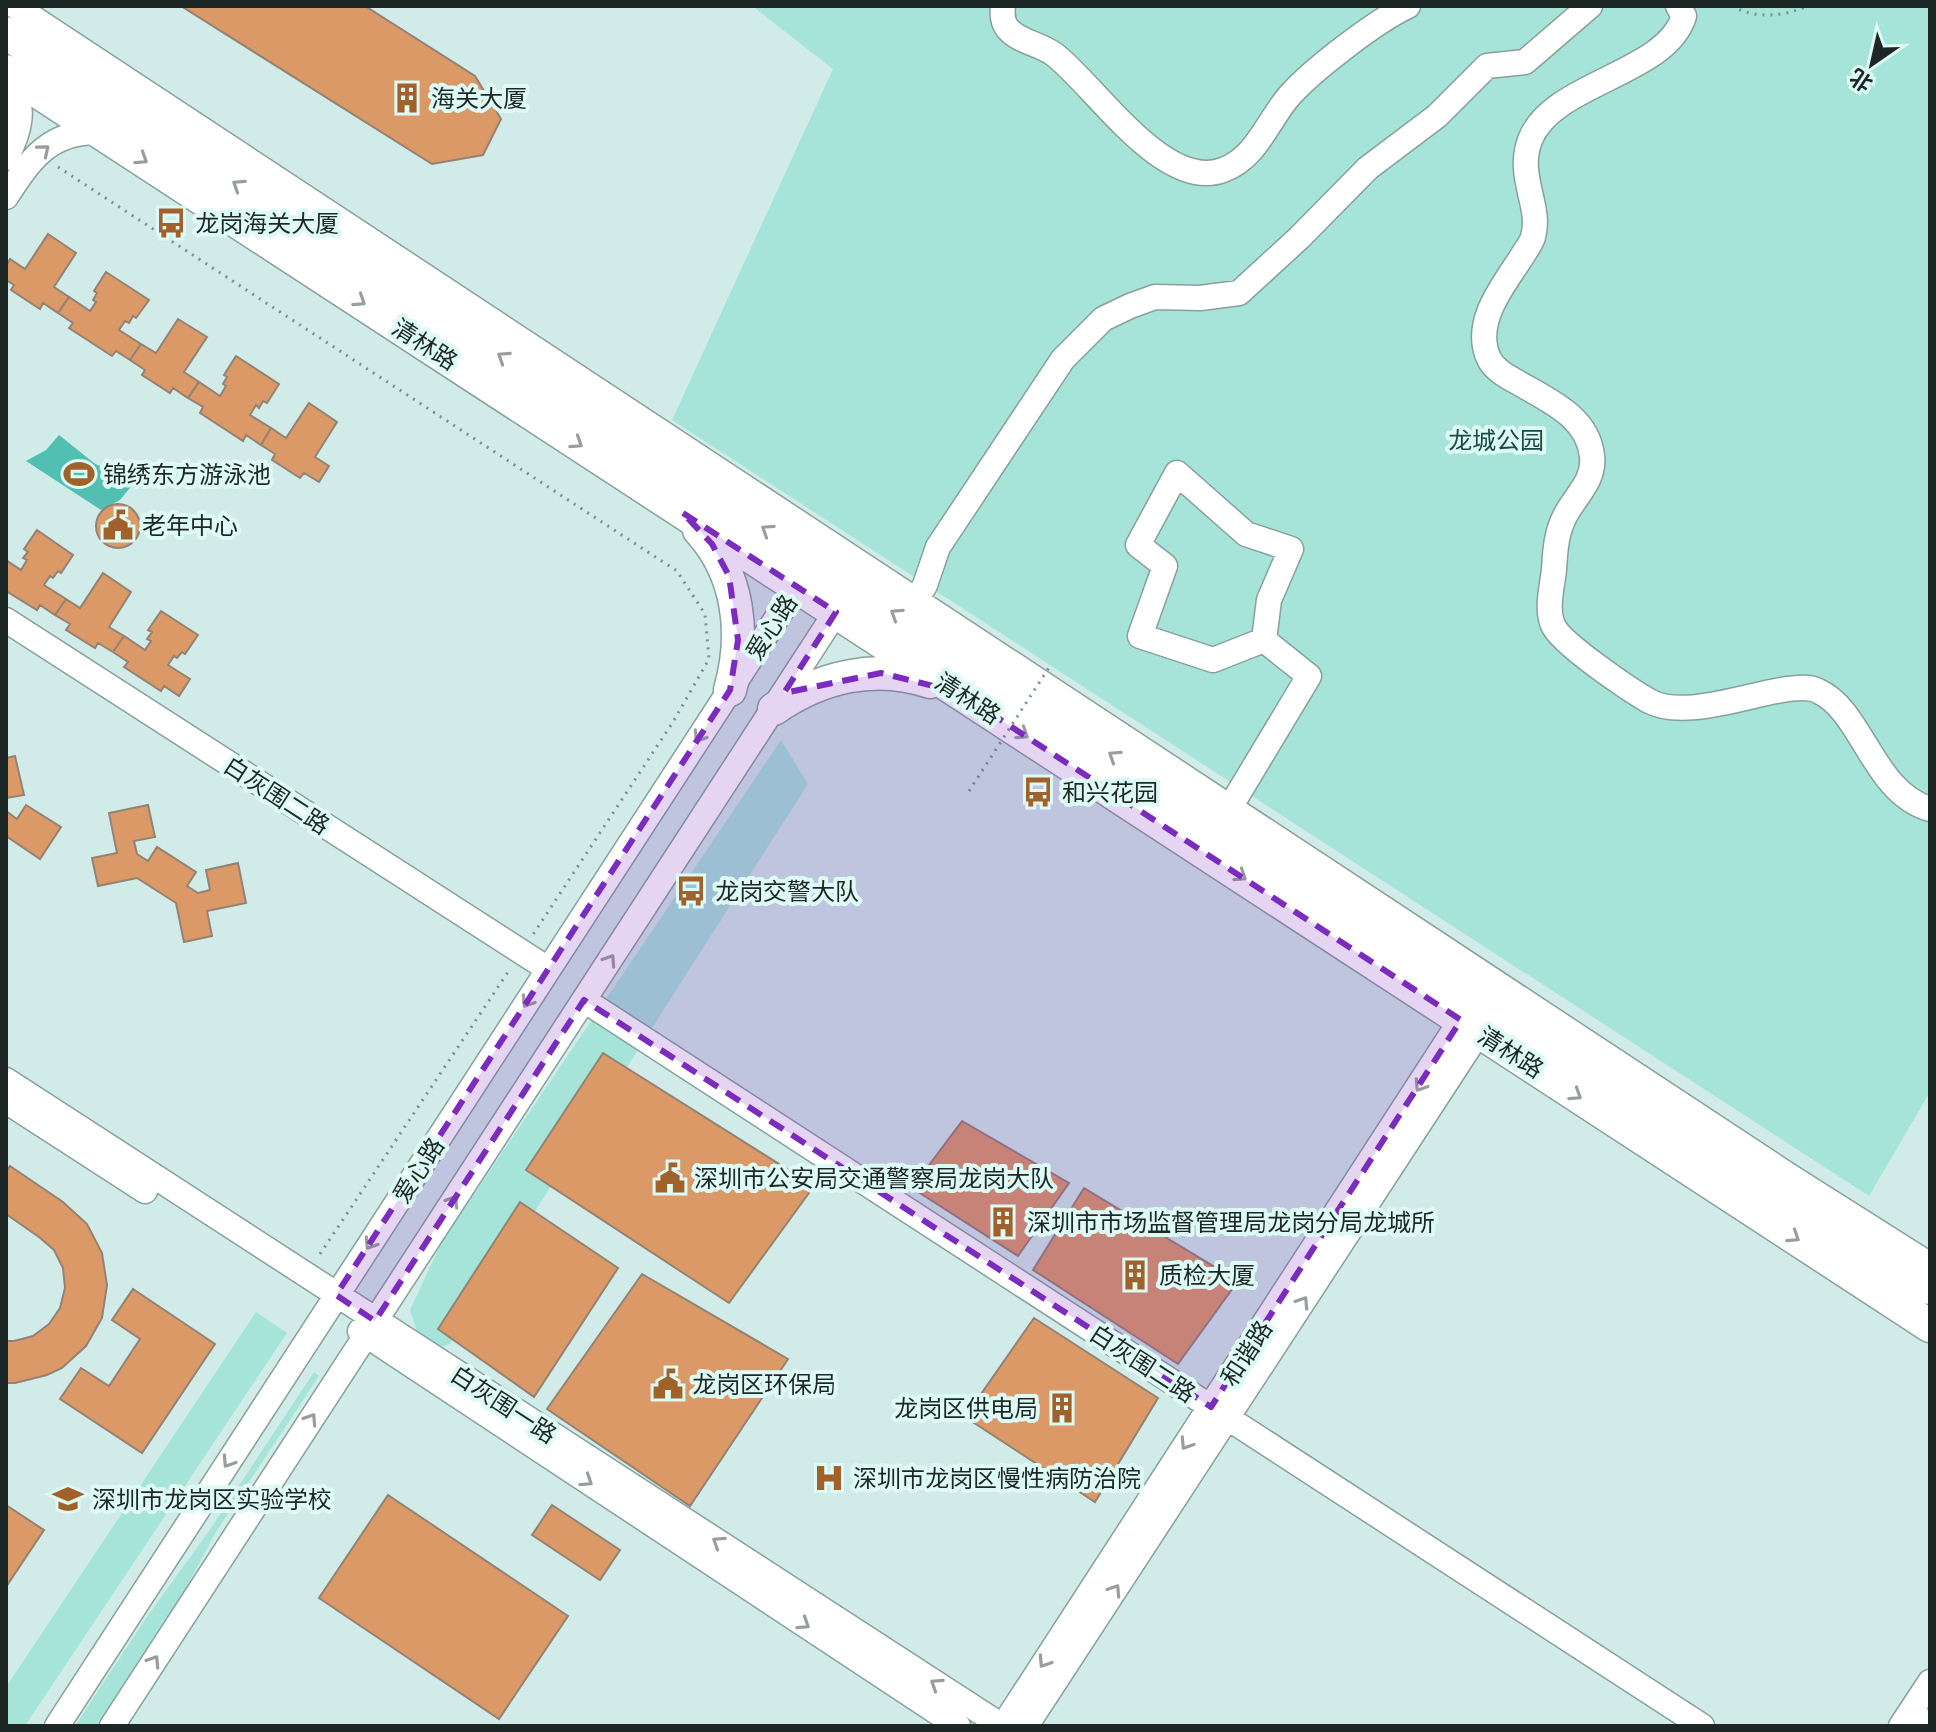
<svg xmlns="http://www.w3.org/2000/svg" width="1936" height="1732" font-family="Mulish,'Noto Sans SC',sans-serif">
<rect width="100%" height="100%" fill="#d1ece8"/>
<path fill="#a6e4da" d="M752,6H1930V1092L1869,1196L672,420L833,69Z
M781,740L808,784L450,1344L424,1353L410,1310L441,1243Z
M256,1312L287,1333L25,1726H6V1687Z
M314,1372L319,1376L216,1532L178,1603L97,1726H75L146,1618L209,1531Z"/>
<path fill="#51c0b3" d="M59,435L94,463L133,484L120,500L101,510L26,461L46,450Z"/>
<path fill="#da9966" stroke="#948275" stroke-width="2" d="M181,6H365L475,76L501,119L483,155L432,164Z
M48,234L76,253L54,287L69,297L58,313L43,303L40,309L11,290L14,285L6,280V266L10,259L25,269Z
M106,272L149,300L136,318L133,316L129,323L125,321L119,330L141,344L130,360L116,351L112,356L69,328L73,323L58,313L69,297L90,311L96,302L93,300L97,293L94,291Z
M178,319L207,337L184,372L199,382L188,398L173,388L170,393L142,375L145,370L130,360L141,344L156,353Z
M236,356L279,384L267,403L263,401L259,408L256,405L250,415L271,428L261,445L246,435L243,441L200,413L203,407L188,398L199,382L220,396L226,386L223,384L227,377L224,375Z
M309,403L337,422L315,457L329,466L319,482L304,473L300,478L272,460L275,454L261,445L271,428L286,438Z
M96 526a22 22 0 1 1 44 0a22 22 0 1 1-44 0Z
M37,530L73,555L61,573L58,571L53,578L50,576L44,585L66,599L55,615L40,605L37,610L6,591V560L21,570L27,560L23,558L28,552L24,549Z
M103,573L131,592L109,627L124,636L113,652L98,643L95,648L66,630L70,624L55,615L66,599L80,608Z
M161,611L198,635L185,654L182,652L177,658L174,656L168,665L190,679L179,696L164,686L161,691L124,667L128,662L113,652L124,636L145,650L151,641L147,639L152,632L148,630Z
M15,756L24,795L6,798V758Z
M26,805L61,827L40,859L6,836V811L17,819Z
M148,805L155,837L134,841L137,854L148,861L157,847L196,872L187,886L198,893L210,890L206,870L238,863L246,903L207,911L212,936L184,942L176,903L137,878L98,886L92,858L117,853L109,813Z
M603,1053L814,1186L729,1303L526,1170Z
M962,1121L1069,1183L1018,1256L912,1188Z
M10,1166L63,1202L87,1224L102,1253L107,1285L102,1318L86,1346L62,1368L47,1375L15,1383H6V1341H14L33,1336L49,1324L60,1308L65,1288L63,1268L54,1250L39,1237L6,1214V1172Z
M1084,1188L1238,1281L1178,1364L1033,1270Z
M520,1202L618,1268L534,1397L438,1329Z
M642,1274L788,1359L690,1506L547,1409Z
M133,1289L215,1344L142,1453L60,1399L81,1368L109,1386L140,1339L112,1320Z
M1034,1318L1158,1398L1095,1502L965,1417Z
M388,1495L568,1616L499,1719L319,1598Z
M6,1505L44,1530L6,1587Z
M552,1505L620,1550L600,1580L532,1535Z"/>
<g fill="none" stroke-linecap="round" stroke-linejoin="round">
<g stroke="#87a09c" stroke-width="27">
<path id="minor" d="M15,6L1788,1175L1930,1265
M1003,6C1002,14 1002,22 1008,29C1019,42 1041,44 1055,55C1096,87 1164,192 1223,170C1258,157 1268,119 1291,94C1315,68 1376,21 1408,6
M1678,6L1684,16C1666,75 1552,82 1530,140C1516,177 1542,206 1533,237C1531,244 1525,251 1521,258C1503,286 1472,323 1489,359C1495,370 1506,376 1517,382C1547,400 1588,416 1592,456C1595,481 1575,496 1565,516C1556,533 1555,552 1554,570C1552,587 1546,609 1553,625C1560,643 1630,690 1649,701C1684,720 1749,694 1788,689C1798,688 1809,686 1818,691C1862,710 1873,793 1930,809
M6,158C23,126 25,104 8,72
M6,197C31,158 50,131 100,132
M917,599L925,585L938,547L1063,359L1103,319L1130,306L1155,297L1200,298L1239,293L1299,238L1368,168L1437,116L1487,66L1525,62L1590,6
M6,620L548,969
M1223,819L1309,676L1264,640L1213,660L1140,636L1165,566L1138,545L1177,473L1246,534L1291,549L1269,600L1264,640
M584,1000L1702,1726
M6,1080L1002,1726
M6,1101L145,1191
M360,1331L958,1726
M57,1726L797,587L812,580
M112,1726L836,612L835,595
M1003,1726L1461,1020
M1026,1726L1479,1032
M1901,1726L1930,1682
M1926,1726L1930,1721"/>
</g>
<g stroke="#87a09c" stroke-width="35">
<path id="major" d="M6,33L1930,1288
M6,71L1930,1326
M699,530C739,574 746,634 730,690
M774,709C820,677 875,663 930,682"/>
</g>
<path stroke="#7d908d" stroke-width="3" stroke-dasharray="2 6" stroke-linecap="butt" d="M1732,6C1755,19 1783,17 1807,6
M58,167L677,571L705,614L709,659L673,722L532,936
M320,1254L510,969"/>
<use href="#minor" stroke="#fff" stroke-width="24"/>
<use href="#major" stroke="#fff" stroke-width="32"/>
<path stroke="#7d908d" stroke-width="3" stroke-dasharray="2 6" stroke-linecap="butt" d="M969,791L1050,666"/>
</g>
<defs><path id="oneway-chevron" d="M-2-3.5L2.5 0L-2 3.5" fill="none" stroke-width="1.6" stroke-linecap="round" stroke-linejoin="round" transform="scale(2)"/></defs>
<g stroke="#999e9d">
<use href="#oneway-chevron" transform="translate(44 150) rotate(-40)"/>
<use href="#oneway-chevron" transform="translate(142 159) rotate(33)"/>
<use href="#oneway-chevron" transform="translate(238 185) rotate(-147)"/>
<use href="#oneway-chevron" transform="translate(360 301) rotate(33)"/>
<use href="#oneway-chevron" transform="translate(503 357) rotate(-147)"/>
<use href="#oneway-chevron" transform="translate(577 443) rotate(33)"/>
<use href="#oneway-chevron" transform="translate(767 530) rotate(-147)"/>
<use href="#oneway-chevron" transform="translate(896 614) rotate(-147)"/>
<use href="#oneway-chevron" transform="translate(1023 734) rotate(33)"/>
<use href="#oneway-chevron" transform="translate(699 737) rotate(123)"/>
<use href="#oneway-chevron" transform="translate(1114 756) rotate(-147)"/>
<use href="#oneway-chevron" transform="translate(1241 876) rotate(33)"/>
<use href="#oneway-chevron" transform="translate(610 960) rotate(-57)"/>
<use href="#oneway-chevron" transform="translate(527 1002) rotate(123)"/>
<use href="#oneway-chevron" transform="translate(1420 1086) rotate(123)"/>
<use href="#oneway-chevron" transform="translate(1576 1095) rotate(33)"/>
<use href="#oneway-chevron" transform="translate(453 1201) rotate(-57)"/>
<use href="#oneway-chevron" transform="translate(1794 1237) rotate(33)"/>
<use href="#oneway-chevron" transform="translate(370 1244) rotate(123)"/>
<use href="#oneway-chevron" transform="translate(1303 1302) rotate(-57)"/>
<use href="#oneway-chevron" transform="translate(311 1419) rotate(-57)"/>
<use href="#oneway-chevron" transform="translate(1186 1444) rotate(123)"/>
<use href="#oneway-chevron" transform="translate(228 1462) rotate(123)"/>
<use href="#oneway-chevron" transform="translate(587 1481) rotate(33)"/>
<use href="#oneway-chevron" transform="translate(718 1542) rotate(-147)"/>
<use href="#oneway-chevron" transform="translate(1115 1590) rotate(-57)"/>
<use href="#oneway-chevron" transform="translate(804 1624) rotate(33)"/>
<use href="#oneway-chevron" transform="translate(154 1661) rotate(-57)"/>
<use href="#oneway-chevron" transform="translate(1044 1662) rotate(123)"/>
<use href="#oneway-chevron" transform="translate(936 1684) rotate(-147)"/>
</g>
<path fill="#7b2cbf" fill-opacity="0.2" stroke="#7b2cbf" stroke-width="6" stroke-dasharray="16 10" stroke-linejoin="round" d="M683,513L836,612L784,693L881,673L958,692L1461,1020L1211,1407L584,1000L375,1321L336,1295L730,690L738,640L729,576L712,544Z"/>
<defs>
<g id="building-bare" transform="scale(2.4)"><path d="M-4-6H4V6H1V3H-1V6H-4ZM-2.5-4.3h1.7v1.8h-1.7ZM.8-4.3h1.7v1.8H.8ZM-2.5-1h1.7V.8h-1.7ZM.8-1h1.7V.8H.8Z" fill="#a1612a" stroke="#defaf5" stroke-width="2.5" paint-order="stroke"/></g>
<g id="bus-bare" transform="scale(2.4)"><path d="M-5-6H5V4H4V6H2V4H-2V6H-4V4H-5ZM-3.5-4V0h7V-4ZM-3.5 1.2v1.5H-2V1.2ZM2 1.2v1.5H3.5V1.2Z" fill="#a1612a" stroke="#defaf5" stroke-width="2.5" paint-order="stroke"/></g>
<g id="stadium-bare" transform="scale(2.4)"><path d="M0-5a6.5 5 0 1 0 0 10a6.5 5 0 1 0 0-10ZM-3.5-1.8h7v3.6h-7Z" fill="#a1612a" stroke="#defaf5" stroke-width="2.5" paint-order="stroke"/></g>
<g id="civic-bare" transform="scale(2.4)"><path d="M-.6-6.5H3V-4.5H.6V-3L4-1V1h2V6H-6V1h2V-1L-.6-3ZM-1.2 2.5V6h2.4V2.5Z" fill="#a1612a" stroke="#defaf5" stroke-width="2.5" paint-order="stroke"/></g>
<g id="hospital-bare" transform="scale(2.4)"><path d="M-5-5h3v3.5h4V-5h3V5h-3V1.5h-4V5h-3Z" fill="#a1612a" stroke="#defaf5" stroke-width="2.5" paint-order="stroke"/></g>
<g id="school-bare" transform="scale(2.4)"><path d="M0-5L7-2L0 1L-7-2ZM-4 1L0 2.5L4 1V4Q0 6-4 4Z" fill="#a1612a" stroke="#defaf5" stroke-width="2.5" paint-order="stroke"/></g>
</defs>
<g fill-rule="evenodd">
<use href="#building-bare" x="407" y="98"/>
<use href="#bus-bare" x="171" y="223"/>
<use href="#stadium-bare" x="79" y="474"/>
<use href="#civic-bare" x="118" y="525"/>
<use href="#bus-bare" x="1038" y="792"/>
<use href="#bus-bare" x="691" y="891"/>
<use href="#civic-bare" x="670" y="1178"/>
<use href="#building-bare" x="1003" y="1222"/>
<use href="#building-bare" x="1135" y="1275"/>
<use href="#civic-bare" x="668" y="1384"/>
<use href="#building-bare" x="1062" y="1408"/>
<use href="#hospital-bare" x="829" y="1478"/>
<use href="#school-bare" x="68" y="1499"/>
</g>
<g text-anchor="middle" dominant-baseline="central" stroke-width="8" stroke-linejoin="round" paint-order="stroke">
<g font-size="24" fill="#1d2725" stroke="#defaf5" text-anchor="start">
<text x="431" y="98">海关大厦</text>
<text x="195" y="223">龙岗海关大厦</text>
<text x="103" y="474">锦绣东方游泳池</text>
<text x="142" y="525">老年中心</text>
<text x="1062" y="792">和兴花园</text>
<text x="715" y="891">龙岗交警大队</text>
<text x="694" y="1178">深圳市公安局交通警察局龙岗大队</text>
<text x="1027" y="1222">深圳市市场监督管理局龙岗分局龙城所</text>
<text x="1159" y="1275">质检大厦</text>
<text x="692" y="1384">龙岗区环保局</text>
<text x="1038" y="1408" text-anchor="end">龙岗区供电局</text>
<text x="853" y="1478">深圳市龙岗区慢性病防治院</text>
<text x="92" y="1499">深圳市龙岗区实验学校</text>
</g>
<g font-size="24" fill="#1d2725" stroke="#defaf5">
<text transform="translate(425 344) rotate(33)">清林路</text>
<text transform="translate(771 627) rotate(-57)">爱心路</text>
<text transform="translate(968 698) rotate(33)">清林路</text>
<text transform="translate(277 795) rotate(33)">白灰围二路</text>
<text transform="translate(1511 1052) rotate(33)">清林路</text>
<text transform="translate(418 1170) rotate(-57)">爱心路</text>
<text transform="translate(1246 1353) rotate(-57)">和谐路</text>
<text transform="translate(1143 1363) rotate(33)">白灰围二路</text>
<text transform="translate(504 1404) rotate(33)">白灰围一路</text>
</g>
<g font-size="24" fill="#194a44" stroke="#defaf5">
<text x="1496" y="440">龙城公园</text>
</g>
</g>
<rect width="1936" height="1732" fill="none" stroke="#1d2725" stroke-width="16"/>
<g transform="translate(1872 64) rotate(214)" stroke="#defaf5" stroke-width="6" paint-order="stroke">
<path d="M0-6L14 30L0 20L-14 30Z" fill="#1d2725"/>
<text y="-12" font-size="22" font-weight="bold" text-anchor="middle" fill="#1d2725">北</text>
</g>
</svg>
